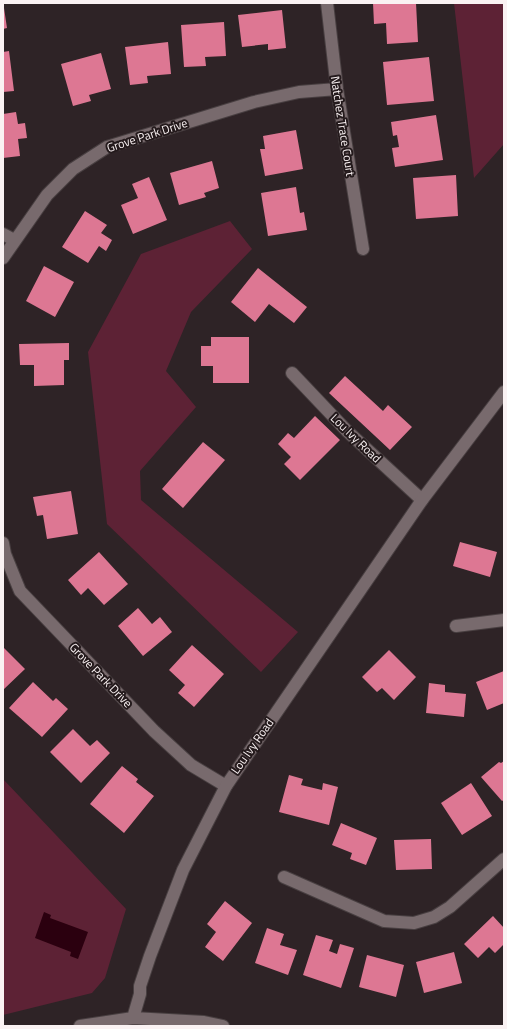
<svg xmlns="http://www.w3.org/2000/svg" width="507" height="1029" font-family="'Titillium Web',sans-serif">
<rect width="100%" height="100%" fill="#2e2326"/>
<path fill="#5d2235" d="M454,3H504V144L474,178Z
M230,221L252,249L191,312L166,371L196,407L140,471L141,500L298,632L261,672L107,524L88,352L141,254Z
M3,779L126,909L105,978L92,993L3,1015Z"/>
<path fill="#2b000f" d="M44,912L51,915L50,918L88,932L78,959L70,956L71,952L35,938Z"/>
<path fill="#dd7793" d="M373,3H416L418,42L387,44L386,23L374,24Z
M4,8L7,28L3,29V9Z
M282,10L286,48L268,50V44L242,47L238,15Z
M224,22L226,56L205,57L206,66L184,67L181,25Z
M168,42L171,74L147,76L148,83L130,85L125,47Z
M9,51L14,91L3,92V52Z
M101,53L111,89L89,95L91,101L73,106L61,64Z
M429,57L434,101L387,105L383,62Z
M16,112L18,124L25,123L27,138L18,139L20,156L3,158V114Z
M436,115L443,160L395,167L392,148L399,147L397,135L393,136L391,122Z
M296,130L303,169L265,176L260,149H265L263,136Z
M212,161L219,188L204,193L206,197L179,205L170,173Z
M456,175L458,216L416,219L413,178Z
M149,177L167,220L133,234L121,205L138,198L132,184Z
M296,187L300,213L304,212L307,230L268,236L261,193Z
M85,211L107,225L101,233L112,240L106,251L99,246L88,263L62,247Z
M44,266L74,282L55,317L26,301Z
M258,268L307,307L294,323L269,304L255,322L231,302Z
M211,337H249V383H213V366H201V346H211Z
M69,343V360H64V385L34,386V365H20L19,344Z
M345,376L383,411L388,405L412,427L390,450L329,393Z
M315,416L340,440L300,480L284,464L291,457L278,444L288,433L294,438Z
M203,442L225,460L183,508L162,489Z
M71,491L78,534L47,539L43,515L37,516L33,497Z
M460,542L497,552L490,577L453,566Z
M99,552L128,584L104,605L88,588L81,595L68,580Z
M138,608L152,624L160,617L172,632L143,656L118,626Z
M192,645L224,674L194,707L178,693L185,685L169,670Z
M3,647L25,669L3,690Z
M389,650L416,677L394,700L382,688L377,692L362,677Z
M504,671V703L487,710L476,682Z
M33,682L53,701L56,698L68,709L42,737L9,708Z
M429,683L445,685V692L466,694L464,717L426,713Z
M73,729L90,746L97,740L110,753L81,783L50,752Z
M504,761V800L502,801L481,777L499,762L501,763Z
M122,766L138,779L136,782L154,796L124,833L90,804Z
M289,775L303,779L301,785L322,790L323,783L338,787L329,825L279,812Z
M471,783L492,816L462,835L441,803Z
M341,823L377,838L366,865L350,859L352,853L332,845Z
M431,839L432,869L396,870L394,840Z
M225,901L252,923L223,961L205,947L216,932L207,924Z
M493,916L504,928V944L495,953L489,947L478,958L464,944Z
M267,928L284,934L280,945L297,950L288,975L255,963Z
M316,935L333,940L329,951L337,954L340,944L354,948L341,988L303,975Z
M454,952L462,983L424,993L416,962Z
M367,955L404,965L396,997L359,987Z"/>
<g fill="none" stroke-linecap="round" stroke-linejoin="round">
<g stroke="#483f41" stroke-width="14">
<path id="minor" d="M327,3L337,89L363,249
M3,234L14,240
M3,258L47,195L73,169L107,147L254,102L299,92L337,89
M292,373L347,431L422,500
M3,543L5,554L20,591L154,731L191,765L226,786
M456,626L504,620
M284,877L384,921L414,923L434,917L450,907L504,859"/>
</g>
<g stroke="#483f41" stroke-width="14">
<path id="tertiary" d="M133,1018L140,994V986L150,956L183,870L226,786L422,500L504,392
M80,1026L133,1018L204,1022L223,1026"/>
</g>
<use href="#minor" stroke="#786a6d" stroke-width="12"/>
<use href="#tertiary" stroke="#786a6d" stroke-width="12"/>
</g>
<g text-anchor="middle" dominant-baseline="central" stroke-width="4" stroke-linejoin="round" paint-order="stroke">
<g font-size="12" fill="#faf2f3" stroke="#241a1c">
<text transform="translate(343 126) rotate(81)">Natchez Trace Court</text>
<text transform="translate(147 135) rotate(-18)">Grove Park Drive</text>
<text transform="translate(356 438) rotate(44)">Lou Ivy Road</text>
<text transform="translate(101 675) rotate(46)">Grove Park Drive</text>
<text transform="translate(252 746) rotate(-55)">Lou Ivy Road</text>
</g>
</g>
<rect width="507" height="1029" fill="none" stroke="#faf2f3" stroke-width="8"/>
</svg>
